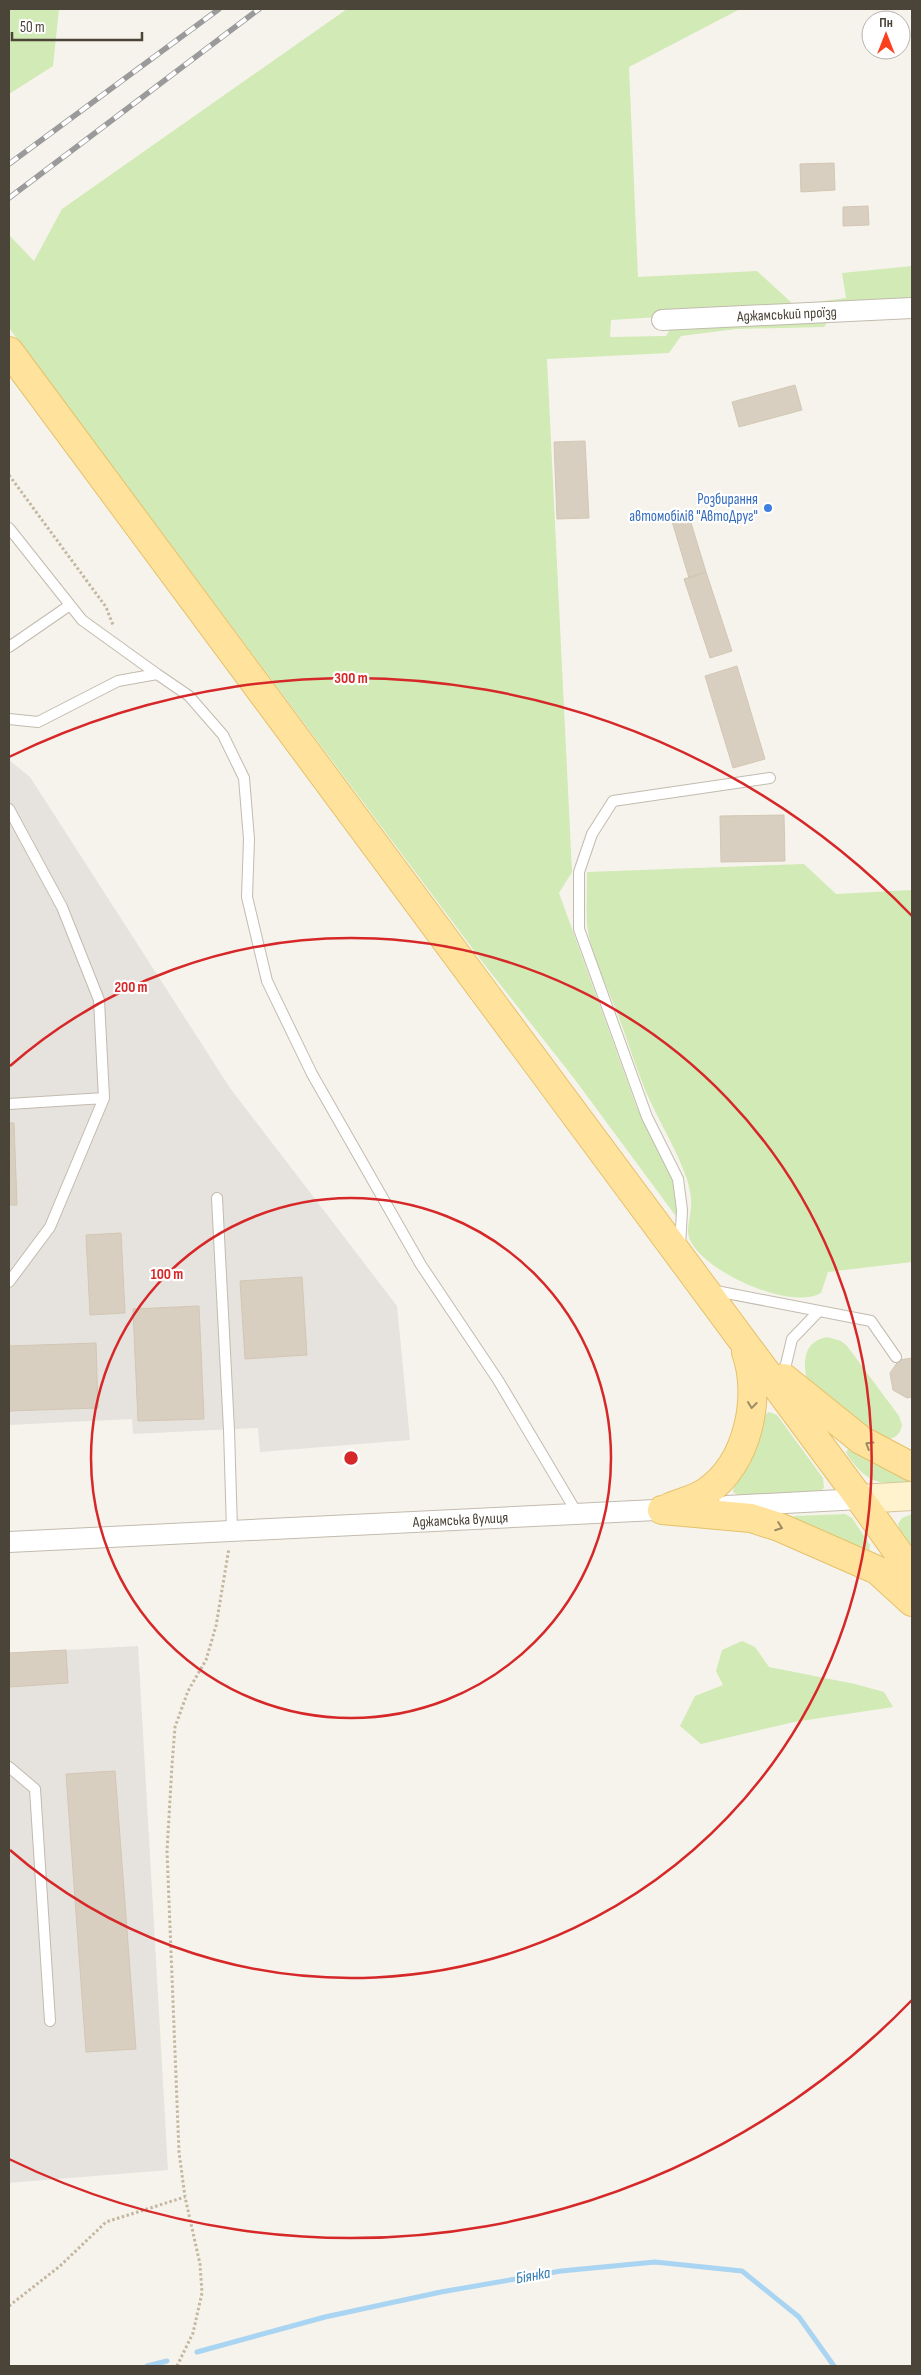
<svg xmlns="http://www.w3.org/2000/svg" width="921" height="2375" font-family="'Sofia Sans Condensed',sans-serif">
<rect width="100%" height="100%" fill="#f6f3ec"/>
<path fill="#e6e2dd" d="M9,760L30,777L230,1088L397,1306L410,1440L260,1452L258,1428L133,1434L132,1419L9,1425Z
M138,1646L168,2170L9,2183V1653Z"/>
<path fill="#d2eab5" d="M9,9H59L53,66L9,94Z
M347,9H740L629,67L638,277L757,271L794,305L846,298L842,273L912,266V301L611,320L610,337L666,336L671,328L831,317L824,327L736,329L681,336L669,353L547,359L572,872L559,893L637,1108L674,1182L678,1219L573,1077L484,964L9,328V235L34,261L62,209Z
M804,864L836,894L912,890V1262L828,1272L821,1293C791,1311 704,1272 690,1240C685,1228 691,1218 691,1207C692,1198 689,1185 686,1177C678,1153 665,1132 654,1109C638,1077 629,1043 616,1010C606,983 590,954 587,925C586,907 587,889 587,872Z
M827,1337L841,1341L847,1346L899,1416L902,1425C900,1437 891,1441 880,1438L807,1380C802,1360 805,1341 827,1337Z
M769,1412L777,1415L823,1478L824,1488L819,1492L739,1496L733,1492C733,1482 744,1473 748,1464C752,1450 757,1419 769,1412Z
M849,1448H852L912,1478V1482C886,1484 872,1486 855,1465C851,1460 848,1457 846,1452Z
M845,1514L852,1518L870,1545L869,1553L791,1519L795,1516Z
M912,1514V1546L900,1530L898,1524L902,1518Z
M742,1641L755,1647L769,1667L855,1684L884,1692L893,1707L794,1722L701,1744L680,1726L695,1696L723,1685L716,1671L722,1650Z"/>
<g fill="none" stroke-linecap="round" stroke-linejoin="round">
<path stroke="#a9d4f2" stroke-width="5" d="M197,2352L325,2317L441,2292L561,2271L655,2262L742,2271L799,2317L834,2366
M147,2366L167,2361"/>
</g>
<path fill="#d8cfc1" stroke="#d3c7b4" d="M834,163L835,190L801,192L800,164Z
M868,206L869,225L843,226V207Z
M795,385L802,410L739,427L732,402Z
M585,441L589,518L557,519L554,442Z
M688,513L706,572L689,578L671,518Z
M706,572L732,651L710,658L684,579Z
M737,666L765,759L733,768L705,676Z
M784,815L785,861L721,862L720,816Z
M9,1123H14L17,1205H9Z
M121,1233L125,1313L90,1315L86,1235Z
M302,1277L307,1355L245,1359L240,1281Z
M199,1306L204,1419L138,1421L133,1309Z
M96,1343L98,1408L9,1411V1346Z
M912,1358V1397L907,1398L893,1390L890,1373L899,1360Z
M66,1650L68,1683L9,1687V1653Z
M115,1771L136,2049L86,2052L66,1774Z"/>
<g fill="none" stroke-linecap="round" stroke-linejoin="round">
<g stroke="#c2bbae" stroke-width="12">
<path id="service" d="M9,528L82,620L157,674
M9,647L70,605
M9,719L38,722L118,681L157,674L189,696L223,735L244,778L249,839L247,897L267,981L312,1074L421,1265L498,1380L577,1513
M9,809L62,907L99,1000L104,1098L50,1227L9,1282
M9,1104L104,1098
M217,1198L229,1430L232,1530
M680,1247L682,1210L678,1179L647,1117L579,929V872L592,834L613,801L770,778
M711,1290L871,1321L896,1357
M783,1377L792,1339L818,1312
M9,1767L35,1789L50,2021"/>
</g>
<g stroke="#c2bbae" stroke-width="22">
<g id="minor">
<path id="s1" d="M662,320L912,308"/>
<path d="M727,1506L860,1499"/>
<path id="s2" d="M9,1542L676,1509"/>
</g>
</g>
<g stroke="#d6c79b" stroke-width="30">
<path id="secondary" d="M860,1499L912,1496"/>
</g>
<g stroke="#e6c16a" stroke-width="30">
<path id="primary" d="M9,351L860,1499L912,1572
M784,1378L861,1440L912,1467
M670,1507C682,1502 696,1499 706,1492C748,1464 762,1397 746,1352
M662,1510L751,1518L779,1527L877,1570L912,1602"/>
</g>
<path stroke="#c4b79f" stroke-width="3" stroke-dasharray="2.5 2.5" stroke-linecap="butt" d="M9,475L106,607L113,625
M9,2306L60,2266L106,2222L185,2197
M177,2366L193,2333L202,2293L200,2264L185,2197L179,2152L167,1851L172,1765L175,1727L188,1691L206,1660L216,1626L229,1548"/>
<use href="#service" stroke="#fff" stroke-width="10"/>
<use href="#minor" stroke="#fff" stroke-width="20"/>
<use href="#secondary" stroke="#fff3cd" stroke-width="28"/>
<use href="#primary" stroke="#ffe39c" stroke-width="28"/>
<g stroke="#9a9a9a" stroke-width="5.5">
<path id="rail" d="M9,164L219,9
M9,198L259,9"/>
</g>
<use href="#rail" stroke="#fff" stroke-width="4" stroke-dasharray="11" stroke-linecap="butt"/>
</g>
<defs><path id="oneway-chevron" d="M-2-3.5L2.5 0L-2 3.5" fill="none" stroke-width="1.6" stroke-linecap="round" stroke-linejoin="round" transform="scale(1.25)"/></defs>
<g stroke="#9c8c66">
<use href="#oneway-chevron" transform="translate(752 1405) rotate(97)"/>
<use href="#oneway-chevron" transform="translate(869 1445) rotate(-148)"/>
<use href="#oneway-chevron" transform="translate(779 1527) rotate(20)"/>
</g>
<g fill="none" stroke="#d62828" stroke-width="2.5">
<circle cx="351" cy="1458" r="260"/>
<path d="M10 1066A520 520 0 1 1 10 1850"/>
<path d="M912 2000A780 780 0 0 1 9 2159M9 757A780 780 0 0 1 912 916"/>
</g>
<circle fill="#3f7fe0" stroke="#fff" stroke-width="2" cx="768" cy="508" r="5"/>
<g text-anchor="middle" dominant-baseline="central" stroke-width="4.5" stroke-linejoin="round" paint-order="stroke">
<g font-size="15" fill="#4b4439" stroke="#fff">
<text stroke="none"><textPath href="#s1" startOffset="125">Аджамський проїзд</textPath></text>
<text stroke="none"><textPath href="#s2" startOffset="452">Аджамська вулиця</textPath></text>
</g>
<g font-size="15" fill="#366cbe" stroke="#fff" text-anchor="end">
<text x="758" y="499">Розбирання<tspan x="758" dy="17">автомобілів "АвтоДруг"</tspan></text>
</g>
<g font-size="16" font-style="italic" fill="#2e7ab2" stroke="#fff">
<text transform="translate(533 2276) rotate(-10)">Біянка</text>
</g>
</g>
<circle cx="351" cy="1458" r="8" fill="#d62828" stroke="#fff" stroke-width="2.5"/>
<g font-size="15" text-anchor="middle" font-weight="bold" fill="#d62828" stroke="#fff" stroke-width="4.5" stroke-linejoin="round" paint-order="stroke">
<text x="351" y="683">300 m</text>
<text x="131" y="992">200 m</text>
<text x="167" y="1279">100 m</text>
</g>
<rect width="921" height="2375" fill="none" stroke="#4b4439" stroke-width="20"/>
<g transform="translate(886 35)"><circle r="24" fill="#ffffff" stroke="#b7b4b0"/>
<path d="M0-4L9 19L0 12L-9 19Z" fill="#fc3f1d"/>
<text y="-8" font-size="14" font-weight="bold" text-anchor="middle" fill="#4b4439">Пн</text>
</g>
<path d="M12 32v8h130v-8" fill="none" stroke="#4b4439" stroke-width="2.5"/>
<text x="20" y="32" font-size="15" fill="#4b4439" stroke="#ffffff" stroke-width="4" paint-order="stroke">50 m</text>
</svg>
